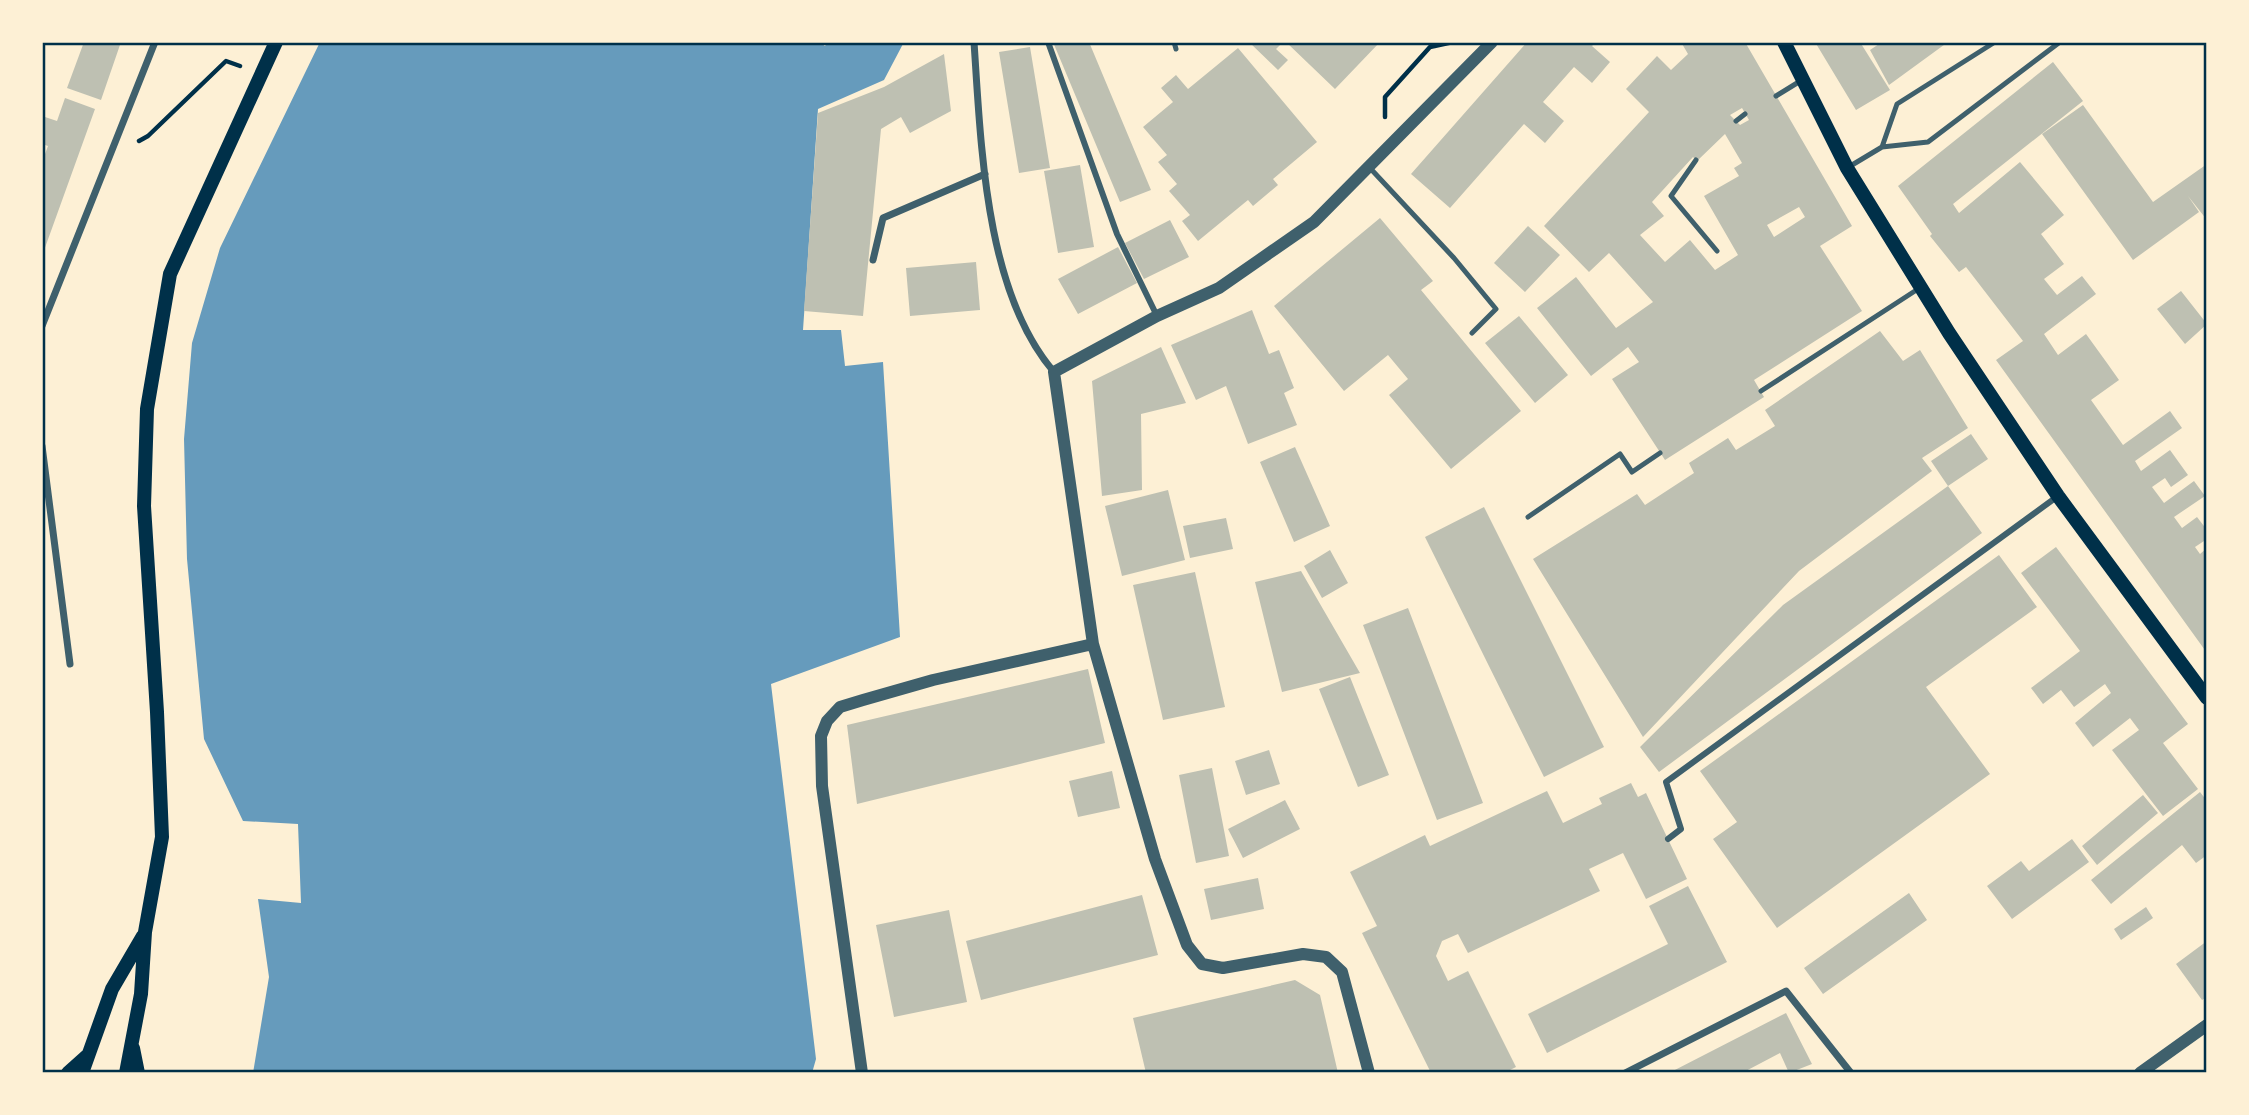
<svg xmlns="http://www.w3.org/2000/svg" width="2249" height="1115" font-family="'Public Sans',sans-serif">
<rect width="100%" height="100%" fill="#fdf0d5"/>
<path fill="#669bbc" d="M320,42H819L825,46L828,42H904L884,80L818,109L803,330H841L845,366L883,362L900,637L771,684L816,1059L812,1073H253L269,977L258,899L301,903L298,824L243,821L204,739L187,559L184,439L192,343L220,248Z"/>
<path fill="#bec0b2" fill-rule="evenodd" d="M84,42H121L101,100L67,88Z
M1053,42H1089L1151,190L1120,202Z
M1249,42H1283L1276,49L1288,60L1278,70Z
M1286,42H1380L1335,89Z
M1527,42H1596L1592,46L1610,62L1592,83L1574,67L1543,102L1564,121L1545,143L1524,124L1450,208L1411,174Z
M1681,42H1745L1852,226L1820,246L1862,311L1754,380L1764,397L1665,460L1612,379L1639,362L1628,347L1591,376L1537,308L1576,277L1616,328L1653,302L1609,253L1589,272L1544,226L1649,112L1626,89L1657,56L1671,70L1688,54ZM1742,108L1749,120L1740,125L1730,115ZM1725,134L1742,163L1734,168L1739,176L1704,196L1738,255L1715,270L1690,240L1665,262L1640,235L1664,216L1652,202L1693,157L1697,161ZM1799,207L1805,217L1774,237L1767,225Z
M1815,42H1860L1890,90L1856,110Z
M1882,42H1948L1889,85L1870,50Z
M1030,47L1050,168L1019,173L999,52Z
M1238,48L1317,142L1273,179L1278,185L1253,206L1248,200L1198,241L1182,221L1190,215L1169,191L1177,184L1158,162L1167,155L1143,127L1173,102L1161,88L1176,75L1188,89Z
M944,54L951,111L910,133L901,117L881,129L863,316L804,311L818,113L884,87Z
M2053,62L2083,101L1953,204L1959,213L2020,162L2064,215L2041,234L2064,264L2044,279L2057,295L2082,276L2096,294L2044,334L2058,355L2086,334L2107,363L2119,380L2091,400L2123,445L2170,411L2182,428L2135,461L2141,471L2170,450L2188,475L2171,487L2165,478L2152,487L2164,503L2194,481L2205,496L2174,517L2182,528L2197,517L2207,530V539L2195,547L2200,554L2207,548V653L1996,360L2023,341L1966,267L1959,272L1930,236L1932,234L1898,186Z
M65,98L95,109L42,256V162L48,146L42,144V126L45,117L57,121Z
M2083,105L2153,202L2207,164V220L2188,196L2199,212L2133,260L2042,134Z
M1080,165L1094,247L1058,253L1044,171Z
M1380,218L1433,281L1421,290L1521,411L1451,469L1389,395L1408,379L1388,355L1344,391L1274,306Z
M1170,220L1189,257L1144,279L1125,243Z
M1528,226L1560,255L1525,292L1494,263Z
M1118,247L1137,283L1078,314L1058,279Z
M976,262L980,310L910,316L906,268Z
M2181,291L2207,324L2185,344L2157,309Z
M1252,310L1269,354L1279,350L1294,388L1284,393L1297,425L1248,444L1226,386L1196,400L1171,345Z
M1519,316L1568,375L1535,403L1485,343Z
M1880,331L1903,361L1920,350L1968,428L1922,458L1932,471L1799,571L1643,737L1533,559L1637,494L1645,505L1694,473L1689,463L1728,438L1736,450L1775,426L1765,410Z
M1161,347L1186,403L1141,414L1142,490L1102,496L1092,381Z
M1971,434L1988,459L1948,486L1931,461Z
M1295,447L1330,526L1294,542L1260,462Z
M1948,486L1982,533L1659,772L1640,747L1783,605Z
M1168,490L1185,560L1122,576L1105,506Z
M1484,507L1604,747L1544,777L1425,537Z
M1226,518L1233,549L1190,558L1183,526Z
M2056,547L2188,724L2163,743L2198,789L2163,816L2112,750L2139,730L2130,718L2093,747L2075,723L2111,693L2105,684L2074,707L2061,690L2043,704L2031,688L2080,651L2021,573Z
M1330,550L1348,583L1322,598L1304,566Z
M1999,555L2037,607L1926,687L1990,774L1777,928L1713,839L1737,822L1700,771Z
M1301,571L1360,673L1282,692L1255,582Z
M1195,572L1225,707L1163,720L1133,585Z
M1408,608L1483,803L1437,820L1363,625Z
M1088,669L1105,743L857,804L847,725Z
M1350,677L1389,775L1358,787L1319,689Z
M1269,750L1280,784L1246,795L1235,761Z
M1212,768L1229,856L1196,863L1179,775Z
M1112,771L1120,808L1078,817L1069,781Z
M1631,783L1638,797L1646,793L1687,879L1646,899L1623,853L1589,869L1600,891L1468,953L1458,934L1442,941L1436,956L1448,981L1468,971L1516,1067L1504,1073H1431L1362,933L1377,926L1350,872L1425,835L1430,846L1547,791L1563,823L1602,804L1599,798Z
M2200,792L2207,801V855L2196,863L2182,845L2111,904L2091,880Z
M2143,795L2158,813L2097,865L2082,846Z
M1285,800L1300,829L1243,858L1228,829Z
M2072,839L2089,862L2012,919L1987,886L2021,861L2029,871Z
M1258,878L1264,909L1211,920L1204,889Z
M1688,886L1727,962L1547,1053L1528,1014L1668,944L1649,906Z
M1909,893L1927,920L1823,994L1804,968Z
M1142,895L1158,955L981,1000L966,941Z
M2146,907L2153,918L2121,940L2114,929Z
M949,910L967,1002L894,1017L876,925Z
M2207,941V997L2202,1000L2176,964Z
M1295,980L1320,995L1338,1073H1254L1253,1070L1238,1073H1146L1133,1018Z
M1786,1013L1812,1064L1789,1073L1780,1053L1742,1073H1669Z"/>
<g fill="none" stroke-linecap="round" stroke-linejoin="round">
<path stroke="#003049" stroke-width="4.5" d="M1385,117V97L1430,47L1453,42
M139,141L148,136L226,61L240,66"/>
<path stroke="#3f606c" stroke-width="5" d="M1174,42L1176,49
M1776,96L1802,80
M1736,121L1745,114
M1882,147L1897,104L1995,42
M1696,160L1671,196L1717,251
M1369,167L1454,258L1496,309L1472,333
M1847,168L1882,147L1928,142L2060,42
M1761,391L1918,289
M1528,517L1620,454L1632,472L1660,453"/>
<path stroke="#3f606c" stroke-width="6" d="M1048,42L1117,234L1157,316
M1668,839L1681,829L1666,782L2058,496"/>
<path stroke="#3f606c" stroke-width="7" d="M974,42C981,145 985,292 1054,372
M873,260L883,218L985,174
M42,326L155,42
M42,446L70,664
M1625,1073L1786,991L1851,1073"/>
<path stroke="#3f606c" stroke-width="12" d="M862,1073L822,786L821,736L827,721L840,707L863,700L933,680L1093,644
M1369,1073L1342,972L1326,957L1303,954L1223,968L1202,964L1187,945L1155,859L1093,644L1054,372L1157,316L1219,288L1314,222L1492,42
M2140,1073L2207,1025"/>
<path stroke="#003049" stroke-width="14" d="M1784,42L1847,168L1949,333L2058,496L2207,698
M133,1048L138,1073
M68,1073L87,1056
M82,1073L112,989L143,936
M126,1073L141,994L145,932L162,837L157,712L144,506L147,409L170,274L276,42"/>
</g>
<rect width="2249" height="1115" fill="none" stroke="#fdf0d5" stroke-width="88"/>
<rect x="44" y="44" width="2161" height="1027" fill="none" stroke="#003049" stroke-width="2.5"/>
</svg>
